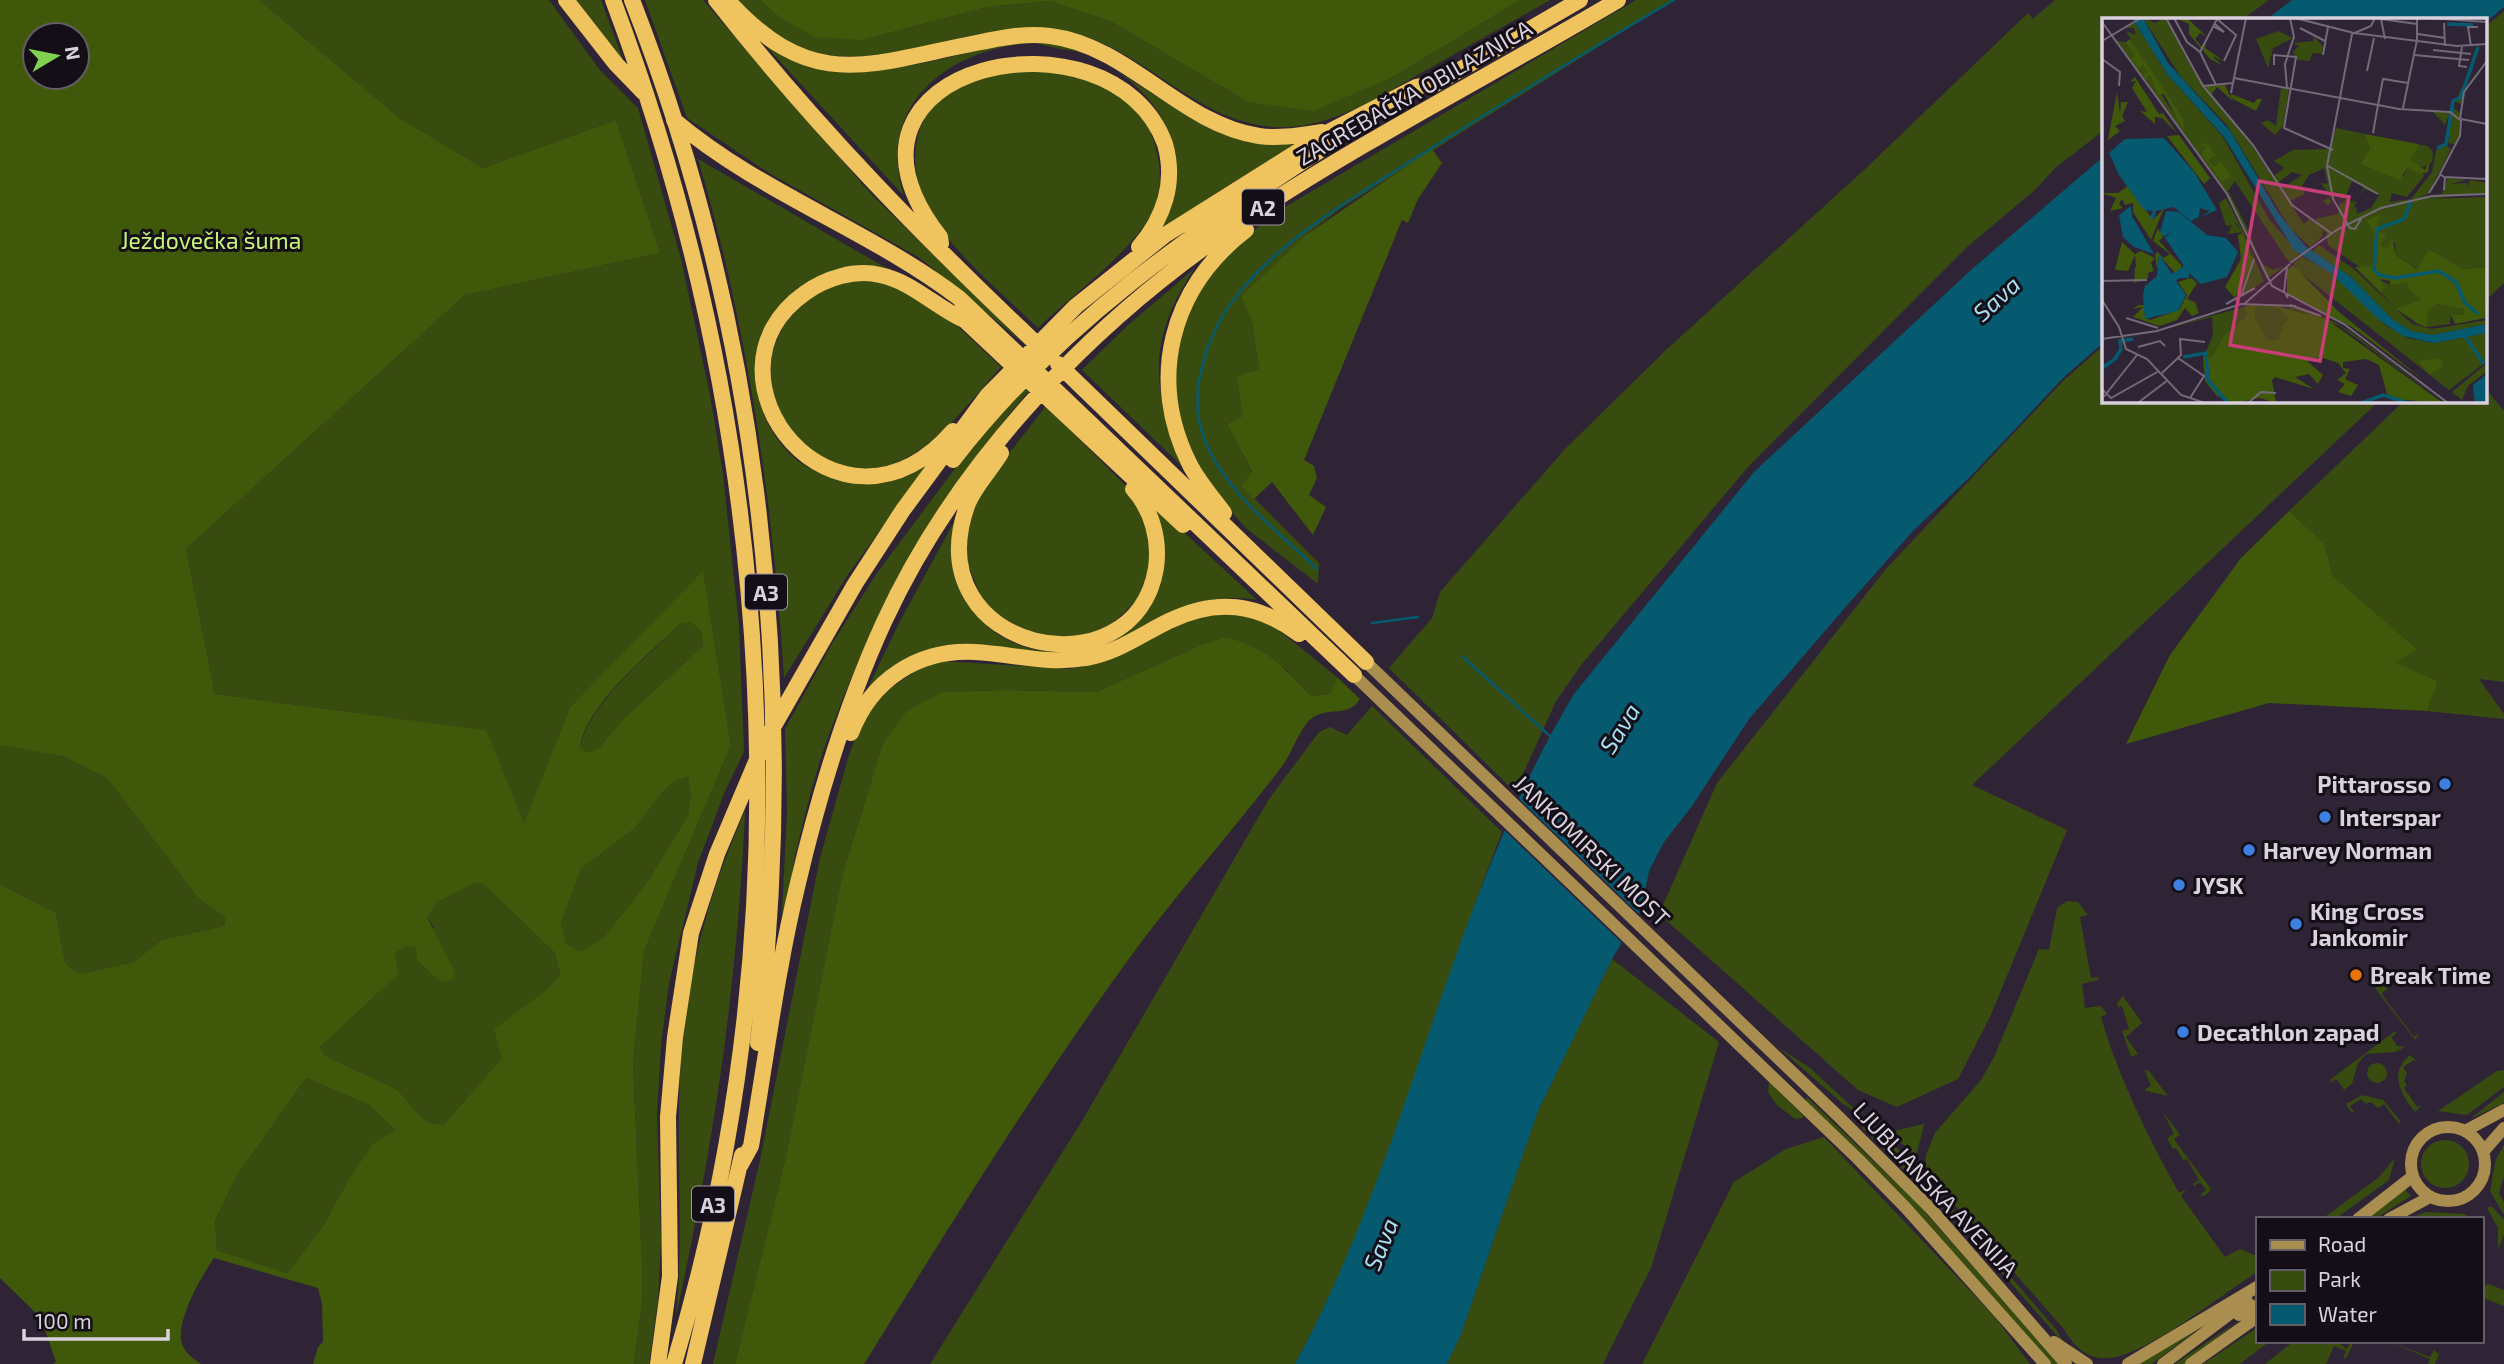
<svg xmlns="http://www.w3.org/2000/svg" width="2504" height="1364" font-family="'Exo 2',sans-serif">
<rect width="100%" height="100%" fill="#2f2435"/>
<path fill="#384c10" d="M259,0H549L599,69L638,108L681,259L710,395L723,474L739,626L744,752L725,791L698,863L669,983L661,1045L657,1114L661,1239L658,1301L649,1364H634L642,1302V1264L633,1064L644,951L731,745L703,572L570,707L524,824L485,730L215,694L186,549L465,295L660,253L616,120L483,168L401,119Z
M576,0H601L624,62Z
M645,0H703L871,194L1022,342L920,258L769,173L687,118Z
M734,0H760L778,16L862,40L988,7L1050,1L1110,21L1248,102L1391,78L1520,0H1550C1510,23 1470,45 1430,68C1389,91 1347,119 1300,126C1202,139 1147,42 1058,30C962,16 864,92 774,35C759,26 747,11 734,0Z
M1636,0H1673L1341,208L1303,237L1241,296L1252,323L1259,370L1243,416L1227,424L1252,473L1242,486L1319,563L1318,584L1247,529L1227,507L1203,476L1178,419L1173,353L1196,291L1236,244L1280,210Z
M2055,0H2269L2243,19H2103V131L2055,168L2036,189L1967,247L1748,467L1582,664L1556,701L1515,792L1389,668L1432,618L1440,592L1565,449L1666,350L1864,170L2028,13L2033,19Z
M2504,11V283L2485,301V27Z
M1034,41L1063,45L1095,57L1192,119L1222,133L1305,138L1210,197L1153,238C1156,219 1172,155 1170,141C1164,104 1123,71 1091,56C1074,49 1047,49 1034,41Z
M1012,42L1033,43C949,48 875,105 904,196L763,43C839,96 930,60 1012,42Z
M1019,58C1054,57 1075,66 1104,83C1111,87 1121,91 1127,97C1155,124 1171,179 1151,215C1127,256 1073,294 1038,328C980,271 878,199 929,109C945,80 987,62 1019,58Z
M698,159L905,279C877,280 836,276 809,282C798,285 788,297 781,306C728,363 764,471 844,479C861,481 917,459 936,453L849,573L784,678C773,502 748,328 698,159Z
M1195,268C1146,339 1151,393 1185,469L1082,370L1127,326Z
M860,280L893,284L952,321L1001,367C972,399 944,438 906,458C806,511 706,358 824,289C833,283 848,282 860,280Z
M2103,346V401H2379L1972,785L2067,830L1990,1017L1958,1079L1897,1107L1858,1090L1659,914L1717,783L1886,569L2062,382Z
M1026,387L1029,391C935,499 864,628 819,764C809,796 801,830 794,862C791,878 789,900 782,913L787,810L785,729L833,642L877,573L968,451Z
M2485,388L2504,411V682L2479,679L2504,714V719L2427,711L2438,681L2395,663L2417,649L2333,576L2324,543L2289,511L2404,401H2485Z
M1046,406L1131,491L1149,528L1151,565L1138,599L1114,622L1094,634L1069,640L1024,634L983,603L966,559V538L979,492Z
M1147,498L1257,600C1176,587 1143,643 1071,653C1058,655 1042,652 1029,651C965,646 912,635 867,690L899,623L954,522C945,583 978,643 1044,651C1056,652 1075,654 1087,648C1103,640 1140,602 1156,588Z
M1244,613L1276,628L1337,677L1330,694L1311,696L1286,669L1226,637L1201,645L1096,692L1005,690L943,692L883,743L842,876L786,1156L735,1364H713L760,1160L820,858L849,755L859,728L882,694L920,668L941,661L1071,669L1105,661L1185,621L1206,615Z
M690,622L701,631L703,646L622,720L598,749L587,752L580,747C590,702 648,656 680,624Z
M1372,706L1502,832C1433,1008 1386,1197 1295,1364H930L1082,1121L1269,799L1319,732L1330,727L1347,735Z
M3,744L62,756L107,778L197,897L225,918L224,926L161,940L134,962L79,974L65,963L56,913L0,884V745Z
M688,777L691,794L688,815L647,882L604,937L581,951L565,944L561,923L581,869L635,828L662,791L675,781Z
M745,811C737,988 714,1144 676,1316C684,1237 676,1157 680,1077C684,983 707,897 745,811Z
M475,883H484L555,953L560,975L502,1058L443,1125L429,1123L420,1116L398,1090L324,1055L320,1047L395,953L404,946H417L434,928L427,917L438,902Z
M2067,901L2078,902L2088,915L2080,917L2091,978L2099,977L2098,980L2082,984L2085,1008L2101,1006L2107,1014L2101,1017C2119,1079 2148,1136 2179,1193L2186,1189L2181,1196L2225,1257L2240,1249L2257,1256V1272C2224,1293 2145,1356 2109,1358C2086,1360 2074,1346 2063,1328L1951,1201L1926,1167V1155L1935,1133L1981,1080L1995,1055L2039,949L2049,950L2057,908Z
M1612,959L1719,1042L1651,1268L1603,1364H1447L1461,1334L1538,1111Z
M2383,983L2387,989L2382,993L2383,996L2414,1037L2420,1033L2415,1040L2375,988Z
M2123,996L2142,1023L2126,1037L2138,1054L2131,1057L2122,1031L2129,1029L2122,1006L2118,1007L2117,1003Z
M2394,1032L2397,1033L2391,1037L2397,1046L2405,1047L2395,1052L2366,1054L2358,1063L2352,1084L2338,1094L2344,1089L2336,1079L2330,1083L2331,1079Z
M1778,1047L1810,1068L1862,1116L1843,1104Z
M2410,1055L2419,1063L2414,1060L2403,1067L2407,1073L2404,1081L2407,1085L2404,1088L2417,1107L2422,1105L2415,1112C2401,1094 2388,1073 2410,1055Z
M2367 1073a10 10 0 1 1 20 0a10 10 0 1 1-20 0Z
M2148,1070L2149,1071L2168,1096L2146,1091L2145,1089L2151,1086L2145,1071Z
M2504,1070V1087L2467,1115L2438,1111L2497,1071Z
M306,1078L369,1105L395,1130L347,1182L323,1226L287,1273L217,1250L215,1221L236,1177Z
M1769,1082L1803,1115V1118L1795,1119L1777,1105L1768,1092Z
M2504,1092V1103L2470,1119Z
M2362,1095L2383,1100L2401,1122L2399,1124L2384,1104L2378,1108L2371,1102L2366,1104L2361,1099L2350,1106L2354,1112H2351L2346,1104Z
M1807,1097L1917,1203L2059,1364H2052L1806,1101Z
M2163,1112L2180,1135L2174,1139L2176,1142L2211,1189L2217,1184L2204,1196L2200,1195L2206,1190L2200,1182L2194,1186L2193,1184L2199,1180L2187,1159L2183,1160L2176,1148L2173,1149L2167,1138L2174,1134Z
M1924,1124L1916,1157L1890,1132Z
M1861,1127C1885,1130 1915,1162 1919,1185Z
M1824,1137L1994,1316L2030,1364H1642L1734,1182L1786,1149Z
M2421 1164a24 24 0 1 1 48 0a24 24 0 1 1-48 0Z
M2504,1145V1177L2499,1193L2504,1202V1215L2490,1191L2496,1159Z
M2395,1158L2389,1180L2335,1219H2322L2378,1178Z
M1929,1183L2056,1329L2066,1346L1938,1200Z
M2405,1189L2411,1196L2375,1219H2367Z
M2491,1206L2504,1219V1235L2498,1249V1228L2487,1208Z
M2426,1212L2464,1214L2469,1217L2407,1219Z
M2488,1284L2504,1290V1306L2481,1297V1287Z
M2229,1306L2152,1364H2139Z
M2238,1321L2185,1364H2175Z
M2257,1328V1341H2270L2240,1364H2203Z
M2294,1341H2336L2347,1349L2350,1342L2353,1345L2346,1358H2343L2346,1351L2334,1346L2326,1364H2265Z
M2388,1341L2430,1357L2434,1350L2439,1354L2435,1364H2428L2430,1359Z"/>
<path fill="#405809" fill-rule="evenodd" d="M0,0H259L401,119L483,168L616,120L660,253L465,295L186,549L215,694L486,730L524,823L570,707L703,571L731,745L644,951L633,1064L642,1264V1302L634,1364H313L318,1347L323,1342L322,1304L318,1288L214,1258C201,1277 179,1315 181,1339C182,1351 192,1358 201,1364H53L56,1362L41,1318L0,1278V884L56,913L65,963L79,974L134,962L161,940L224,926L225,918L197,897L107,778L62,756L0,745ZM35,35H77V77H35ZM690,622L701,631L703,646L622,720L598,749L587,752L580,747C587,704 649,654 680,624ZM688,777L691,794L688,815L647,882L604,937L581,951L566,944L561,923L581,869L635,828L663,791L675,781ZM475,883L484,884L555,953L560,975L548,989L494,1029L502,1058L443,1125L429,1123L420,1116L398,1090L324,1055L320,1047L398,974L395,953L404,947L416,946L417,960L441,982L452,979L455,972L427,917L438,902ZM306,1078L369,1105L395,1130L373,1144L347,1182L323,1226L287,1273L217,1250L215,1221L236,1177Z
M760,0H1520L1391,78L1313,111L1248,102L1110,21L1050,1L988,7L862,40L814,37L778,16Z
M1432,149L1442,163L1418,199L1408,223L1402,220L1304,460L1314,466L1317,478L1309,495L1326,507L1313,535L1272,482L1254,499L1241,486L1252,472L1227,424L1243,416L1237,376L1259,370L1252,323L1241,296L1303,237Z
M2289,511L2324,543L2333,576L2417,649L2396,663L2438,681L2427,711L2269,703L2126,744L2170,655L2241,558Z
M1226,637C1268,649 1282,665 1311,696L1330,694L1337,677L1360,699C1346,721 1324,702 1306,724C1297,736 1292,752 1283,765C1233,831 1177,893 1128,960C1033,1091 949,1227 864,1364H735L786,1156L842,876L883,743L908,710L943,692L1005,690L1096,692L1201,645Z"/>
<path fill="#065a6f" d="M2292,0H2504V7L2485,23V19H2267Z
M2103,157V343L2064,377L1970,477L1913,531L1850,602L1749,719L1692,806L1664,842L1649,871L1641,911L1612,959L1538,1111L1461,1334L1447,1364H1295C1411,1151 1448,903 1574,694L1754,472L1972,269Z"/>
<path fill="#2f2435" d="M1517,797L1641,916L1625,946L1501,827Z"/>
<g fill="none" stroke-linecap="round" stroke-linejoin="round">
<path stroke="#065a6f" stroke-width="2.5" d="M1317,569C1276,529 1220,489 1202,432C1187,385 1212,324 1242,289C1289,234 1356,196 1416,158C1501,104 1587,51 1674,0
M1372,623L1418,617
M1463,657L1551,737"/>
<path stroke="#aa8e4f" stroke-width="12" d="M1366,662L1838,1116L1932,1210L2066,1364
M1354,675L1857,1158L1905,1207L2045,1364
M2411 1164a37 37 0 1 1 74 0a37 37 0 1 1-74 0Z
M2465,1131L2504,1110
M2483,1152L2504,1128
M2358,1219L2413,1176
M2389,1219L2430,1197
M2239,1315L2257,1305
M2054,1342L2087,1364
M2128,1364L2257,1287
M2163,1364L2247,1301
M2191,1364L2257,1317"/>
<path stroke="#efc35d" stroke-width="16" d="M566,0L616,64L644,93
M613,0C775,432 808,919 674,1364
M632,0C761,330 799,692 758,1043
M716,0C815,126 925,239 1042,349
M731,4C815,94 871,63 976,43C1000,38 1024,33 1050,36C1130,46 1180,124 1259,136C1280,139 1301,135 1322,132
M1432,86L1580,0
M674,120C760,193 870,230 959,298L1354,675
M941,244L940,237C804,62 1113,0 1165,144C1176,182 1164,218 1139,247
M957,313L1183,525
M1058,364L1366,662
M953,431C838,562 688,376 805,293C826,278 855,269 880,275C913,282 935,307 964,320
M1001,453C991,470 973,488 967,506C915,653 1135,697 1156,568C1160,540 1152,510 1133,489
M953,460C1060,322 1192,233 1336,140
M1224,513C1212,497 1199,482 1190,465C1147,380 1170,288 1246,230
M851,733C871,680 918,649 975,652C1013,654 1048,665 1086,658C1117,653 1142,634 1169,621C1217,598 1257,603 1299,634
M740,1166L751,1146C766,1059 777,969 798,883C819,794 846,705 884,622C960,457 1098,316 1248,217C1367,138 1495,73 1618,0
M658,1364L670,1276L668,1117L675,1037L691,933L717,854L764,743L855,584L903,510L987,396L1076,306L1165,235L1332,130L1416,87L1439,82
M693,1364L742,1155"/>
</g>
<g fill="#3f7fe0" stroke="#140f17" stroke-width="2.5">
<circle cx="2445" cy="784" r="7"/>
<circle cx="2325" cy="817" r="7"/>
<circle cx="2249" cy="850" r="7"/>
<circle cx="2179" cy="885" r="7"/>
<circle cx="2296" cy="924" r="7"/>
<circle cx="2183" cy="1032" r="7"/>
</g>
<circle fill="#e8710a" stroke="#140f17" stroke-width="2.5" cx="2356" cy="975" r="7"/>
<g text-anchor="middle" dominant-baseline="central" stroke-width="6" stroke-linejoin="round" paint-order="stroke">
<g fill="#140f17" stroke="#9e97a2" stroke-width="2">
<rect x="1242" y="189.5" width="42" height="35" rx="5"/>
<rect x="745" y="574.5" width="42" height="35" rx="5"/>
<rect x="692" y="1186.5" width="42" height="35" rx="5"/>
</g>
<g font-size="21" font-weight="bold" fill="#d9d1dd">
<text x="1263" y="207">A2</text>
<text x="766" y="592">A3</text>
<text x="713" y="1204">A3</text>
</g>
<g font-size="23" fill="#d9d1dd" stroke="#140f17">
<text transform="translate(1414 92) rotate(-30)">ZAGREBAČKA OBILAZNICA</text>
<text transform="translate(1592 850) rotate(44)">JANKOMIRSKI MOST</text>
<text transform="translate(1936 1189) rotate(47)">LJUBLJANSKA AVENIJA</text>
</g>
<g font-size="23" fill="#c7f57a" stroke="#140f17">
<text x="211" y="240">Ježdovečka šuma</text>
</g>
<g font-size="23" font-weight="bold" fill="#d9d1dd" stroke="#140f17" text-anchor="start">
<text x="2431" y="784" text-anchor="end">Pittarosso</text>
<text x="2339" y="817">Interspar</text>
<text x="2263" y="850">Harvey Norman</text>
<text x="2193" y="885">JYSK</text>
<text x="2310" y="911">King Cross<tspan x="2310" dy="26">Jankomir</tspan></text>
<text x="2370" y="975">Break Time</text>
<text x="2197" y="1032">Decathlon zapad</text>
</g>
<g font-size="24" font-style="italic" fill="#a7dff3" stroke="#140f17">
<text transform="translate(1996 298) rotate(-42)">Sava</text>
<text transform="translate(1619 728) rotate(-58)">Sava</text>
<text transform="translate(1380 1244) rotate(-68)">Sava</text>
</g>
</g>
<g transform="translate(2102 18)">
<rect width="385" height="385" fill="#2f2435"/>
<path d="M41,0L53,5L63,0L92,53L150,128L202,206L207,201L222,211L220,219L208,229L188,210L125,107L79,59ZM33,5L65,56L121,119L167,201L198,237L188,244L184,240L133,163L126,173L144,207L159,245L171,252L182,248L165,261L125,175L14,23L24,24L41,42L24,13L34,17L32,10H23ZM40,45L81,99V107L66,87ZM176,13L191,20L164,34L171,31L166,50L154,21ZM212,19L221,28L220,36L210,35L208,43L195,42L191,34L197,28L191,25L211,23L208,34ZM364,62L359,86L353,83L350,89L358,95L357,118L353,126L345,125L348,94L343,107L330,93L347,95ZM179,70L187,71L181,108L173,117L159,105L166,102L174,108ZM234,110L263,116L268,130L258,146L292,159L302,158L305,150L323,157L305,179L290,175L288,184L309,181L330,154L334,132L344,127L349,131L326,176L318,179L340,176L346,160L364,162L348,166L366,165V171L368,162L385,165V175L325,181L385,179V249L362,251L327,231L316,251L294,237L293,224L274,248L259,250L226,227L224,214L213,201L236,196L238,178L226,180L230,183L226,187L221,183L228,179L219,165L226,166L222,150L207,157L200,168L203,176L188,183L180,170L200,157L190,154L176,165L172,158L182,150L172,143L191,132L227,131ZM250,163L262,169L255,181L262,171L277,177L269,190L255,196L254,188L250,192L255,183L250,185L252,181L249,184L245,177L241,185L238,186L237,180L242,181L232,171L243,180ZM309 138a11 11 0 1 1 22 0a11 11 0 1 1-22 0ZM124,180L142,215L162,263L140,278L141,258L149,247L150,237L136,207L132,204L140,214L126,216L130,207L124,208L117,185ZM217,227L252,251L310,306L330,311L385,302V306L330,317L309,313L290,301L250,260L210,233ZM200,238L228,254L283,307L305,320L332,325L385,315V343L347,372L196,253L191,245ZM277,261L288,267L306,263L320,282L293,290L279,275L282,269ZM153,286L186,287L227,301L249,314L343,385L238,308L191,291L195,301L186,288H179L184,298L174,288L189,302L182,304L176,321L167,322L153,300L152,287L144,288L145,298L121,318L110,339L102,338L111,317L110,299L46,315ZM335,286L362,291V297H349L348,306L325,309L326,294ZM385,345V353L366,368L360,382L350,374Z" fill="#384c10" fill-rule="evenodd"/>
<path d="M85,0L104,18L98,15L93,21L101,30L104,25L103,30L122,43L110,38L120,47L108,41L87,16V6L78,2ZM28,21L81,100L82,113L62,76L56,77L48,57L44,61L41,57L45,53L41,47L37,51L29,41L33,38L24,24ZM33,59L57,96L61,95L75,115L60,100L53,99V106L38,93L45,94L30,70L34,63L28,64ZM123,67L129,80V76L152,85L155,81H160L154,93L129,80L132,84L115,69L109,77L104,68ZM15,74L18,96L19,84H26L20,98L23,103L13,108L18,113L6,122ZM263,116L317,126L309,142L323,152L328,142L326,154L319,156L305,150L298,162L258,146L268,130ZM77,117L108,160L102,166L65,118ZM103,124L117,141L114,137L106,142L112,149L119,143L134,164L128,158L121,164L117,160L100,137L104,128L97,129ZM26,168L51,202L62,190L49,222L31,194V185L23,187L20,181L17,186L21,190L8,193L14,180L0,175H16ZM282,194L275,208L276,214L284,216L278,227L286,230L290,221L294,237L315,251L327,231L362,251L385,249L383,300L353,306L349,297H362V291L335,286L326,294L325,309L316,306L293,290L319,282L306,270V264L288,267V263L278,261L282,269L279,275L253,249L274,248L276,222L265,203L279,196L274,207ZM56,210L61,219L57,223L80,248L74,256L57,237L55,252L53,236L56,234L61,240L68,236L51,223ZM141,215L151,242L133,280L123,269L139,241L136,217ZM20,224L33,236L39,233L53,240L49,245L52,253L46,255V260L32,265L33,251L26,260L34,249L33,237L26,253L13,252ZM191,247L237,294L324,364L250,309L185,276V252ZM89,260L95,265L85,281L93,284L97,295L90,298L83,290L75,302L57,308L31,299L41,289L30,291L37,287H42L43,299L48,302L77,292L85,277L76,264ZM153,287V300L167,322L176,321L182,304L188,302L174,288L224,301L341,385L292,381L285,376L277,347L264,341L241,344V350L248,351L243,361L256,367L249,378L236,374L243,366L235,362L244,355L236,345L218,339L205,343L221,357L216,366L207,356L193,359L212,371L173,359L170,362L174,385L158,380L132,385L115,378L103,363L101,338L110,339L121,318L145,298L143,288ZM338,340L341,349L327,356L316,343Z" fill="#405809"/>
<path d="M30,0H41L66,45L129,114L177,196L203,228L250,260L290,301L309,313L330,317L385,306V315L332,325L301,318L277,302L230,256L192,232L122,119L65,56ZM62,120L92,154L115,192L98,199L108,193L98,190L97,199L89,203L72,189L54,193L52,202L48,199L51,193L42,192L17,157L7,135L23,121ZM29,188L30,198L52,236L32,229L21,219L17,197ZM64,193L77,194L105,217L124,220L136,234L125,259L99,266L87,255V260H77L74,263L84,277L76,293L43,301L41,277L43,268L55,258L57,236L70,256L82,248L63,220L70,213L62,219L58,214ZM385,356V385H373L371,367Z" fill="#065a6f"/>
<path fill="none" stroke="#065a6f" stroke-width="3.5" d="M345,6L371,7M335,130L344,126L351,83L359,79L376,29M309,184L302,201L275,211L272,251L277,257L293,260L337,253L354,264L363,285L376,296M363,318L382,346M81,339L104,335L106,362L126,385M0,350L13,341L19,331L18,323L31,321M259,385L281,377L306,385"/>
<path fill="none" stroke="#736978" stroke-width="2" d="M64,0L101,68L151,127L190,187L229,215M72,0L85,24L98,34L114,67M193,0L252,15M326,0L385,4M115,1L134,17L122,43M0,4L125,176L170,268L242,306L346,385M342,5L343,28M111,8L122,14L112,5M198,10L223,23M252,15L355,28L385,26M316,16L343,20M283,21L279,1L315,6M0,23L39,0M369,28L366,9H376M360,29L357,48L365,49M331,32L369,36M98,34L115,1M221,37L226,9M312,37L367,42M0,41L18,54L17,68M172,47V37L194,39L182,110L231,132M265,53L272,20M132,60L297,91L348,94L358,102M101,68L131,65M185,70L183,46L192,19L188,0M129,75L144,0M276,87L281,61L306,65M301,90L315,22V0M358,101L362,74L385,43M359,101L385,106M271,115L276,87M226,148L276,176M342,159L338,156L358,118L359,102M342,172L343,159L385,161M327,175L338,157M260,199L253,211L248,210L231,181L225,148L250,16L269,8L273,0M188,245L236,211L279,190L330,178L385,176M185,249L182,273L186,280M0,263L45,262M139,278L152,241M0,282L17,309L24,331L45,341L79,377L103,385M124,286L153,270M141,287L188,246M188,287L219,298M24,300L56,310M0,321L55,313L139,286L194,288M36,329L58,323L63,328M76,340L102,358L88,380M60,355L79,337L78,321L103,324M0,371L9,380L57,353M0,381L35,337M37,384L66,362M146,385L159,374L174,375"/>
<path fill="#c73d75" fill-opacity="0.15" stroke="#c73d75" stroke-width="3.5" d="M157,163L247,179L218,343L128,327Z"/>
<rect width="385" height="385" fill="none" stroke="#d9d1dd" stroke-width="3.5"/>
</g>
<rect x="2256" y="1217" width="228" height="126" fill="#140f17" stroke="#635d66" stroke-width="2"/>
<rect x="2270" y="1240" width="35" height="10" fill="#aa8e4f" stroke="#635d66" stroke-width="2"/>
<text x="2318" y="1252" font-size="21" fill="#d9d1dd">Road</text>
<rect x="2270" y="1270" width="35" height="21" fill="#384c10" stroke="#635d66" stroke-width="2"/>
<text x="2318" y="1287" font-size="21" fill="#d9d1dd">Park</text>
<rect x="2270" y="1304" width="35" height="21" fill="#065a6f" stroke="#635d66" stroke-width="2"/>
<text x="2318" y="1322" font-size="21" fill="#d9d1dd">Water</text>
<g transform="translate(56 56) rotate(80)"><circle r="33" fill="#140f17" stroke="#635d66" stroke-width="2"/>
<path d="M0-5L12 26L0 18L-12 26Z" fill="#80d051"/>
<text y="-10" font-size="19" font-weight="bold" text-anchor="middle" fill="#d9d1dd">N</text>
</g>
<path d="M24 1329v10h144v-10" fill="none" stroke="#d9d1dd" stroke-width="3.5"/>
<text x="35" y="1329" font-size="21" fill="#d9d1dd" stroke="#140f17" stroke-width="5" paint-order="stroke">100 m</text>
</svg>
